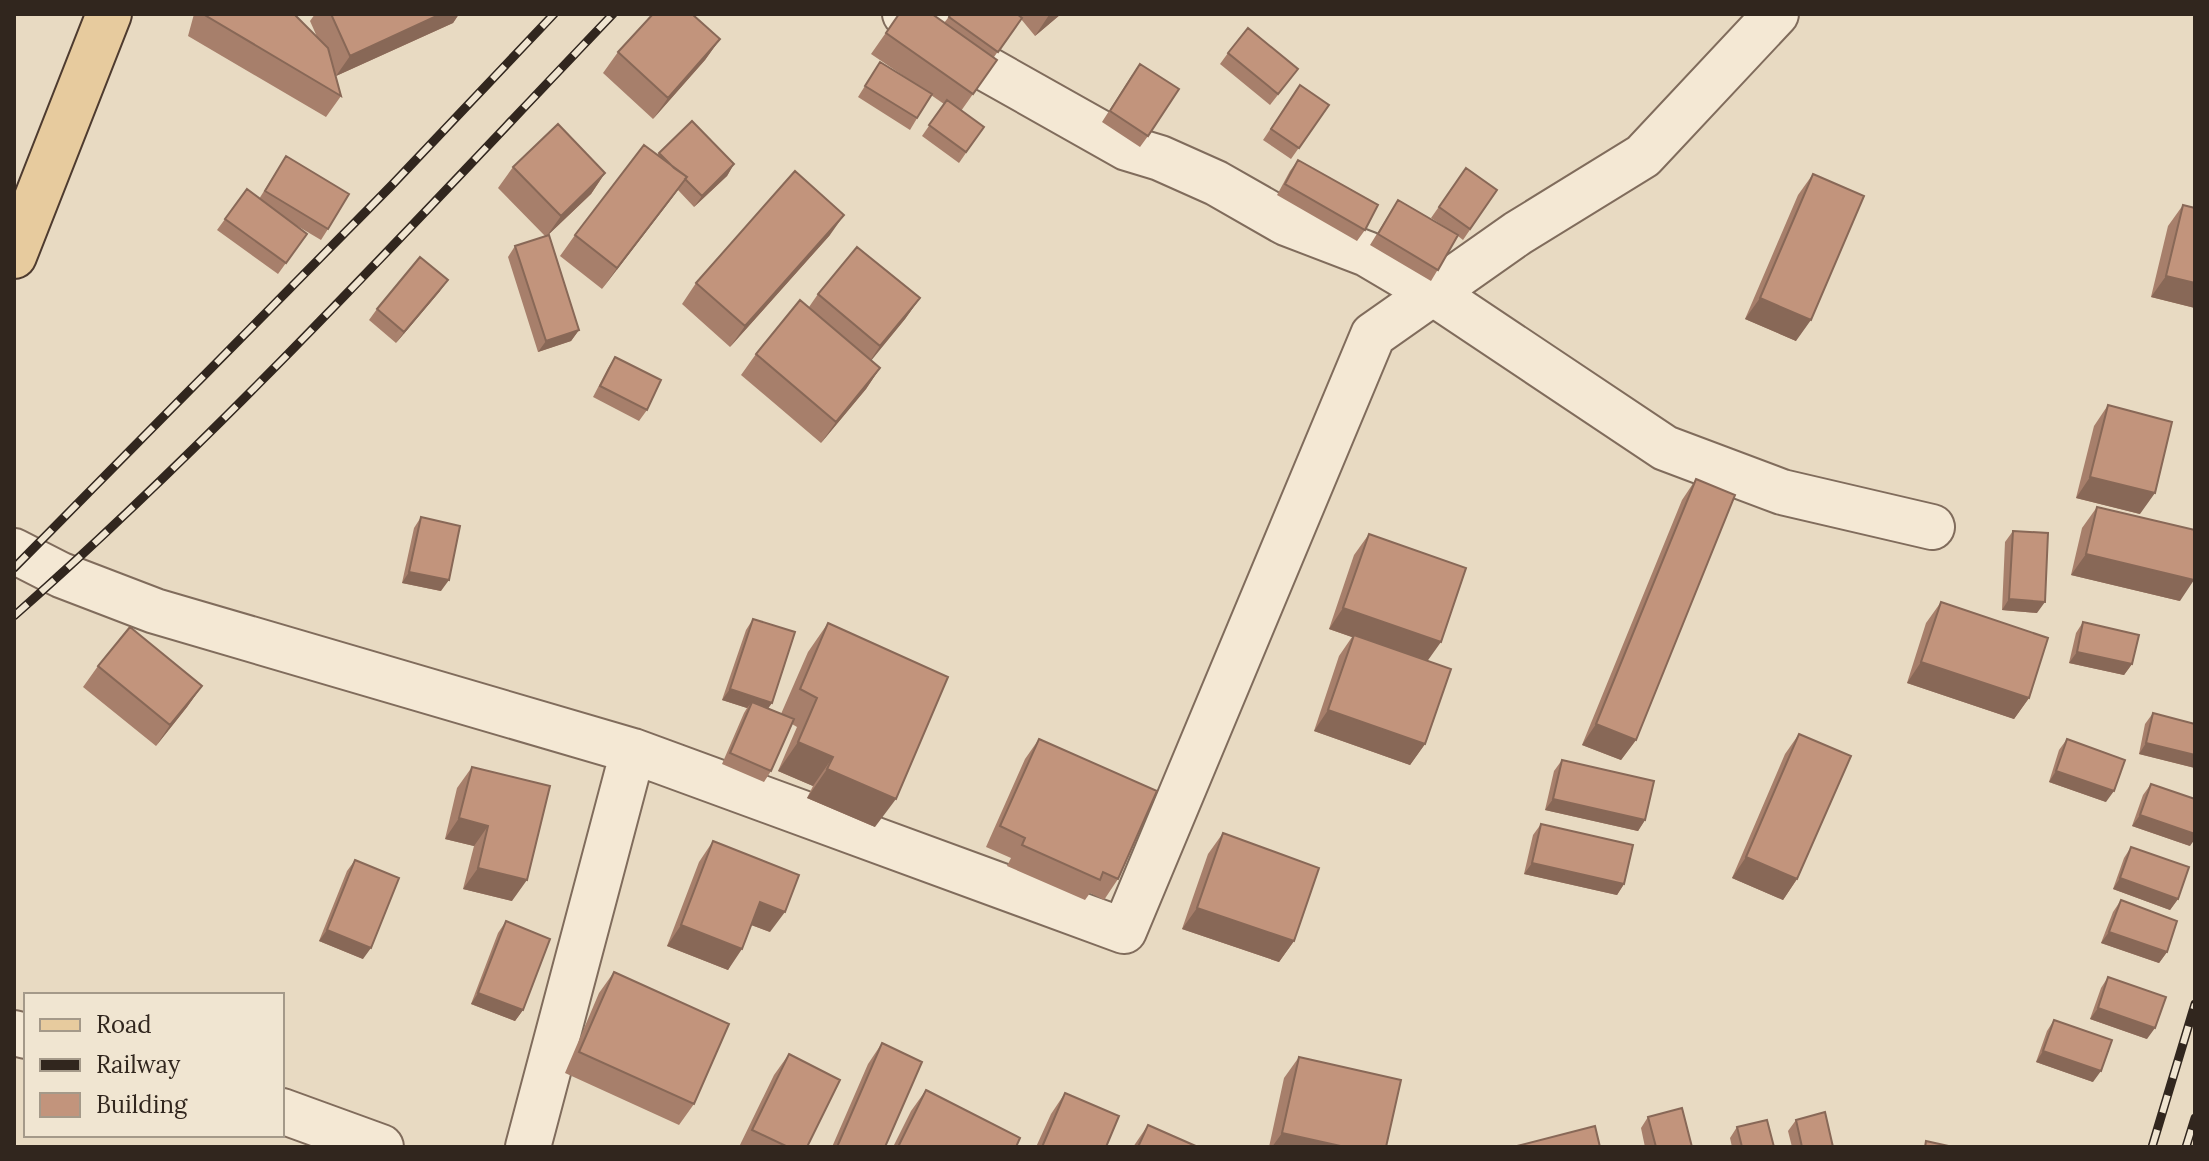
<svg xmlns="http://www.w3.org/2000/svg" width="2209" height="1161" font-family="Lora,serif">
<rect width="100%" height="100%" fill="#e8dac2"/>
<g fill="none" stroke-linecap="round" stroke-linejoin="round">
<g stroke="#806c5c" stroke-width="48">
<path id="minor" d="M905,14L929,28L962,55L1127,148L1160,158L1216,183L1286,223L1367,254L1433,293L1665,448L1782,492L1932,527
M14,551L61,575L155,611L633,751
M14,1033L26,1036
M282,1111L381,1147
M528,1147L633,751L1124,931L1373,335L1518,233L1643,156L1776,14"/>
</g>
<g stroke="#4e3b2f" stroke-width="48">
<path id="major" d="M14,256L109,14"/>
</g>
<use href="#minor" stroke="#f4e8d4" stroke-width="44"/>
<use href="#major" stroke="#e7cb9e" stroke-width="44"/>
<g stroke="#31261e" stroke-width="9">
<path id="rail" d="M14,568L391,186L554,14
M14,616C226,429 418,218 613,14
M2152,1147L2195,1004
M2186,1147L2195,1118"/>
</g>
<use href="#rail" stroke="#f0e5d1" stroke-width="6" stroke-dasharray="18" stroke-linecap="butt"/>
</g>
<path fill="#a77f6b" d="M194,14H294L318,39L310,21L315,14H459L453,23L336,76L341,96L326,117L188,36Z
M899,14L944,23L951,14H1061L1035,36L1021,19L994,57L997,60L961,111L984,127L959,163L922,136L944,104L931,95L910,130L858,97L880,62L914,83L871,54Z
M720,39L705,60L653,119L603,73L618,52Z
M1228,53L1298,69L1270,105L1220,64Z
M1132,75L1148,136L1140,147L1102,122Z
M1300,85L1329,105L1291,159L1263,140Z
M659,153L734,164L727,176L694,207L678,190L602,289L560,256L575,235Z
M286,156L328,229L321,240L294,224L307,234L278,274L217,230L247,189L259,199Z
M1298,160L1365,230L1357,241L1277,195L1290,171Z
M513,167L605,173L591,194L548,235L579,330L571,341L538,352L508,257L515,246L545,236L498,188Z
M1466,168L1497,190L1463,240L1458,236L1431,281L1370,245L1398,200L1445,227L1431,218Z
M1813,174L1796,341L1745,319L1798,195Z
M2183,205L2195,208V308L2151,297L2168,226Z
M830,235L730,347L682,304L696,283Z
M440,291L396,343L369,320L377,309Z
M818,294L920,298L905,319L871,360L880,368L866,389L821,443L741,375L756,354L809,307Z
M615,357L647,410L639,421L593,397L608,368Z
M2108,405L2140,514L2076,498L2094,426Z
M1696,479L1636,740L1621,760L1582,745L1682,500Z
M2097,507L2180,601L2071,575L2082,528Z
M421,517L441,591L402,583L414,528Z
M2013,531L2037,613L2002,610L2005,542Z
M1369,534L1427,661L1425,744L1410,765L1314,731L1339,656L1352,637L1329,629L1354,555Z
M1941,602L2029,698L2014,719L1907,683L1926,623Z
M753,619L772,703L768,708L781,714L808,652L828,623L875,827L807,798L813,786L778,771L797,727L792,724L771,771L764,782L722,764L744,713L747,708L722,700L746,630Z
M2083,622L2132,664L2124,675L2069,663L2076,633Z
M98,666L202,686L187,707L156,746L83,687Z
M2153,713L2195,724V768L2139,754L2145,724Z
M1799,734L1797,879L1783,900L1732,878L1785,754Z
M1039,739L1118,879L1104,900L1090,893L1085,900L1007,866L1011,858L986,847L1025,759Z
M2067,739L2106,802L2049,782L2059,750Z
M1562,760L1645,820L1638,831L1545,810L1554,771Z
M472,767L512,901L463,889L474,846L445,839L457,788Z
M2151,784L2190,846L2132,826L2143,795Z
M1541,824L1624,884L1617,895L1524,874L1533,835Z
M1223,833L1294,941L1279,962L1182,929L1208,854Z
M713,841L770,932L751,925L728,970L667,946L699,862Z
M2131,847L2178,899L2170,910L2113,889L2124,858Z
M355,860L363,959L319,941L347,871Z
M2121,900L2167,952L2159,963L2101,943L2113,912Z
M506,921L523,1010L515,1021L471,1004L498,933Z
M614,972L694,1104L679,1125L565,1073L599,993Z
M2108,977L2147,1039L2090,1019L2101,988Z
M2054,1020L2093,1082L2036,1062L2047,1031Z
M882,1043L885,1147H832L868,1064Z
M789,1054L807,1147H739L774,1075Z
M1299,1057L1386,1147H1269L1284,1078Z
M926,1090L1016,1147H893L911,1111Z
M1065,1093L1106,1147H1036L1051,1114Z
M1648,1117L1692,1147H1645L1641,1128Z
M1796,1120L1833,1147H1792L1788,1131Z
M1148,1125L1198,1147H1133Z
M1737,1127L1774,1147H1732L1730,1138Z"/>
<path fill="#886857" d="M441,14H459L453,23L336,76L350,56Z
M1051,14H1061L1035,36L1049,15Z
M720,39L705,60L653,119L668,98Z
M734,164L727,176L694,207L702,196Z
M605,173L591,194L546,237L561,216Z
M687,177L672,198L602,289L617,268Z
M844,215L830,235L730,347L745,326Z
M2166,276L2195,283V308L2151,297Z
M448,280L440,291L396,343L404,332Z
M920,298L905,319L866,367L880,346Z
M1760,298L1811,320L1796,341L1745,319Z
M579,330L571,341L538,352L546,341Z
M880,368L866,389L821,443L836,422Z
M2090,477L2155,493L2140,514L2076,498Z
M2086,554L2194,580L2180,601L2071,575Z
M409,572L449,580L441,591L402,583Z
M2009,599L2045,602L2037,613L2002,610Z
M1343,608L1441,642L1426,663L1329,629Z
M2077,652L2132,664L2124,675L2069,663Z
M1921,662L2029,698L2014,719L1907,683Z
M202,686L187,707L156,746L170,725Z
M730,689L772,703L764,714L752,702L747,708L722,700Z
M1328,710L1425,744L1410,765L1314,731Z
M1596,724L1636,740L1621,760L1582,745Z
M798,742L833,757L813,786L778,771Z
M2146,743L2195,755V768L2139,754Z
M827,769L896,799L875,827L807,798Z
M2056,771L2114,791L2106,802L2049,782Z
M1553,799L1645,820L1638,831L1545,810Z
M2140,815L2195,834V839L2190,846L2132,826Z
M459,818L488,826L474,846L445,839Z
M1746,857L1797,879L1783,900L1732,878Z
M1532,863L1624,884L1617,895L1524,874Z
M478,868L527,880L512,901L463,889Z
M2120,878L2178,899L2170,910L2113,889Z
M760,902L785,912L770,932L746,923Z
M1197,908L1294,941L1279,962L1182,929Z
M681,925L742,949L728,970L667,946Z
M327,930L371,948L363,959L319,941Z
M2109,932L2167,952L2159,963L2101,943Z
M478,993L523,1010L515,1021L471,1004Z
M2098,1008L2155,1028L2147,1039L2090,1019Z
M2043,1051L2101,1071L2093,1082L2036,1062Z
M1282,1133L1345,1147H1272Z"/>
<path fill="#c2947c" stroke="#886857" stroke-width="2" d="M203,14H294L328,48L341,96Z
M331,14H441L350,56Z
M653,14H692L720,39L668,98L618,52Z
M899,14H932L997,60L973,94L886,33Z
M951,14H1017L1022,18L998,52L949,17Z
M1248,28L1298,69L1278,94L1228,53Z
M880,62L932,94L917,118L865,86Z
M1140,64L1179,89L1148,136L1110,111Z
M1300,85L1329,105L1299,148L1271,129Z
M947,100L984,127L966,152L929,125Z
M692,121L734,164L702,196L685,179L687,177L674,168L659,153Z
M558,124L605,173L561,216L513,167Z
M644,145L687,177L617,268L575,235Z
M286,156L349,194L328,229L265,191Z
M1298,160L1378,205L1365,230L1285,184Z
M1466,168L1497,190L1470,229L1439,207Z
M795,171L844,215L745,326L696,283Z
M1813,174L1864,196L1811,320L1760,298Z
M247,189L307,234L286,263L225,219Z
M1398,200L1458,235L1438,270L1378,234Z
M2183,205L2195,208V283L2166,276Z
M549,235L579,330L546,341L515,246Z
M857,247L920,298L880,346L818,294Z
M420,257L448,280L404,332L377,309Z
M800,300L880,368L836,422L756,354Z
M615,357L661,380L647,410L600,386Z
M2108,405L2172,422L2155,493L2090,477Z
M1696,479L1735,495L1636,740L1596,724Z
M2097,507L2195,530L2194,580L2086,554Z
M421,517L460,526L449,580L409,572Z
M2013,531L2048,533L2045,602L2009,599Z
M1369,534L1466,568L1441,642L1343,608Z
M1941,602L2048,638L2029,698L1921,662Z
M753,619L795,632L772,703L730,689Z
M2083,622L2139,635L2132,664L2077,652Z
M828,623L948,677L896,799L827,769L833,757L798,742L817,698L800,689Z
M130,627L202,686L170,725L98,666Z
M1354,635L1451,669L1425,744L1328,710Z
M752,702L794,719L771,771L730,753Z
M2153,713L2195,724V755L2146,743Z
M1799,734L1851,756L1797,879L1746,857Z
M1039,739L1157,791L1118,879L1103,872L1100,880L1022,845L1025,838L1000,826Z
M2067,739L2125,760L2114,791L2056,771Z
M1562,760L1654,781L1645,820L1553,799Z
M472,767L550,786L527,880L478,868L488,826L459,818Z
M2151,784L2195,799V834L2140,815Z
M1541,824L1633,845L1624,884L1532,863Z
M1223,833L1319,868L1294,941L1197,908Z
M713,841L799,875L785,912L760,902L742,949L681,925Z
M2131,847L2189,867L2178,899L2120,878Z
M355,860L399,878L371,948L327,930Z
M2121,900L2177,921L2167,952L2109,932Z
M506,921L550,939L523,1010L478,993Z
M614,972L729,1024L694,1104L579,1052Z
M2108,977L2166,997L2155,1028L2098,1008Z
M2054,1020L2112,1040L2101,1071L2043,1051Z
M882,1043L922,1062L885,1147H837Z
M789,1054L840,1080L807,1147H788L752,1130Z
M1299,1057L1401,1080L1386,1147H1345L1282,1133Z
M926,1090L1020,1138L1016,1147H898Z
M1065,1093L1119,1116L1106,1147H1042Z
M1682,1108L1692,1147H1656L1648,1117Z
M1825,1112L1833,1147H1802L1796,1120Z
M1767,1120L1774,1147H1742L1737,1127Z
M1148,1125L1198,1147H1138Z
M1595,1126L1600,1147H1513Z
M1926,1141L1953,1147H1925Z"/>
<rect width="2209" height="1161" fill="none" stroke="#31261e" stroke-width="32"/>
<rect x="24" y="993" width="260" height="144" fill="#f0e5d1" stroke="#a49989" stroke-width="2"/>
<rect x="40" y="1019" width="40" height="12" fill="#e7cb9e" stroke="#a49989" stroke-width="2"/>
<text x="96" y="1033" font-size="24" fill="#31261e">Road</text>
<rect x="40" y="1059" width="40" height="12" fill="#31261e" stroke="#a49989" stroke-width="2"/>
<text x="96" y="1073" font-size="24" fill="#31261e">Railway</text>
<rect x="40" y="1093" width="40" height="24" fill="#c2947c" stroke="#a49989" stroke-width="2"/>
<text x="96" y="1113" font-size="24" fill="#31261e">Building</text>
</svg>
